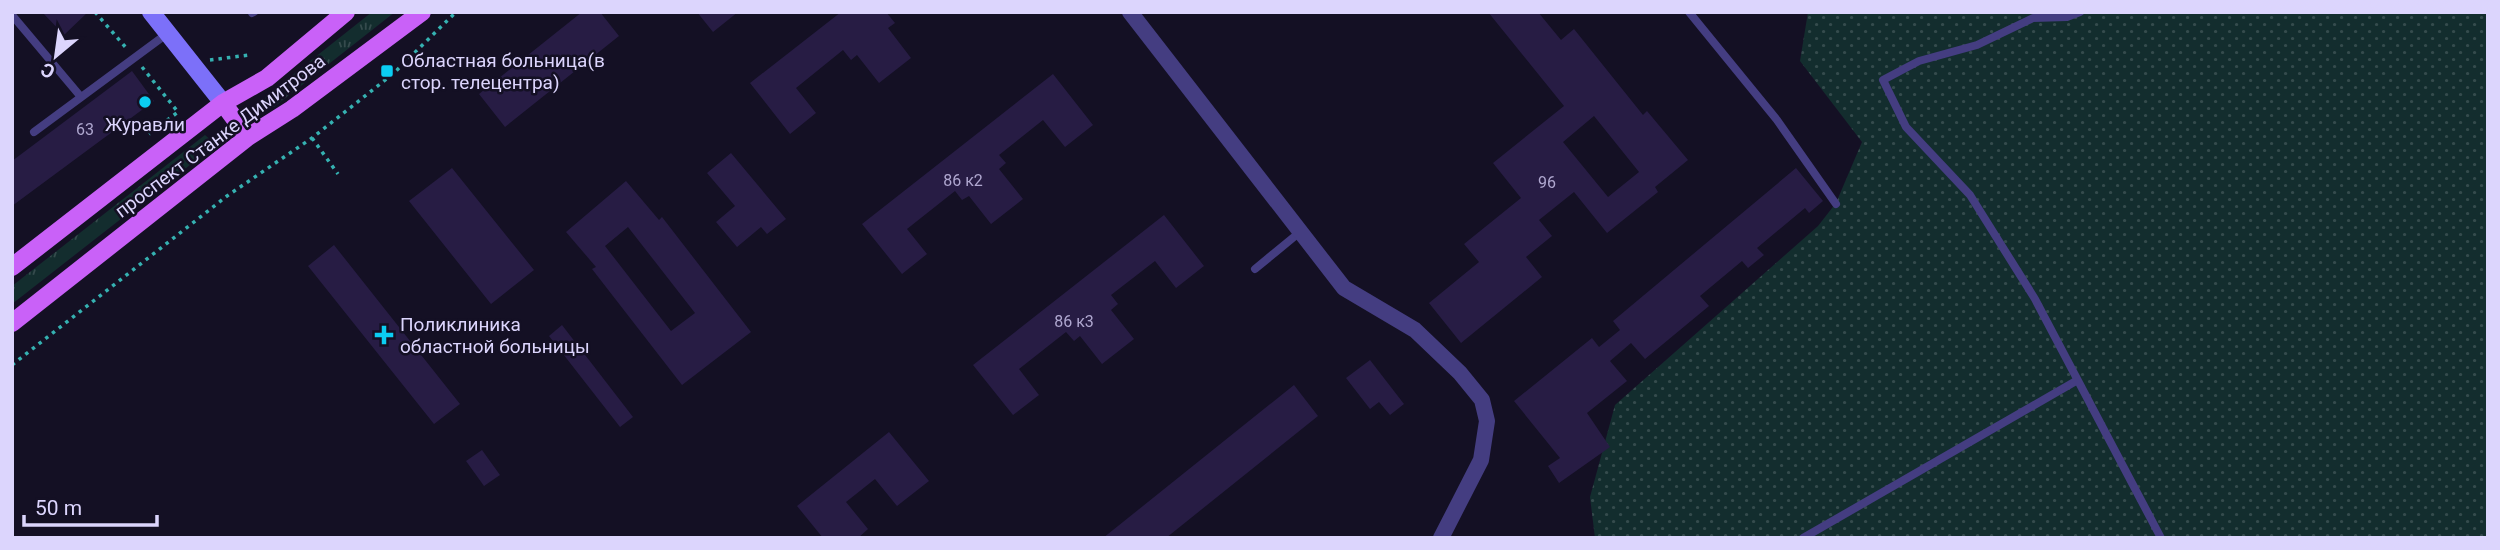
<svg xmlns="http://www.w3.org/2000/svg" width="2500" height="550" font-family="Roboto,sans-serif">
<defs>
<pattern id="grass-tufts" width="24" height="20" patternUnits="userSpaceOnUse" patternTransform="scale(1.75)"><rect width="24" height="20" fill="#132d2e"/><path d="M3 7l-1-3M5 7V3M7 7l1-3M15 17l-1-3M17 17v-4M19 17l1-3" fill="none" stroke="#354b4d"/></pattern>
<pattern id="park-dots" width="8" height="8" patternUnits="userSpaceOnUse" patternTransform="scale(1.75)"><rect width="8" height="8" fill="#132d2e"/><path d="M2 2h.1M6 6h.1" fill="none" stroke="#354b4d" stroke-width="1.8" stroke-linecap="round"/></pattern>
</defs>
<rect width="100%" height="100%" fill="#141024"/>
<path fill="url(#grass-tufts)" d="M372,12H395L274,107H270L264,100L266,96Z
M205,135L213,142V147L12,304V286Z"/>
<path fill="url(#park-dots)" d="M1808,12H2488V538H1595L1590,497L1615,405L1818,226L1836,203L1862,142L1800,61Z"/>
<path fill="#271c44" fill-rule="evenodd" d="M42,12H88L64,35Z
M582,12H600L619,36L505,127L479,94Z
M697,12H738L713,32Z
M841,12H886L895,23L888,28L911,58L879,83L857,55L851,60L843,50L796,88L816,113L790,134L750,83Z
M1488,12H1538L1561,40L1574,29L1643,115L1647,111L1688,160L1655,187L1658,192L1607,233L1574,192L1539,220L1552,236L1526,257L1542,277L1461,343L1429,303L1479,262L1464,244L1521,198L1493,163L1564,106ZM1594,116L1639,172L1608,197L1563,142Z
M132,71L154,101L12,206V161Z
M1053,74L1093,125L1065,147L1043,120L999,155L1006,163L999,169L1023,199L991,224L969,196L962,200L955,191L907,229L927,254L902,274L862,224Z
M731,153L786,219L767,234L761,227L737,247L716,222L735,206L707,173Z
M452,168L534,270L491,304L409,201Z
M1796,168L1823,201L1809,213L1805,208L1757,248L1764,255L1748,268L1742,261L1700,296L1709,306L1645,359L1631,343L1610,361L1627,381L1587,413L1610,447L1559,483L1548,466L1560,458L1514,401L1592,338L1599,347L1620,330L1613,321Z
M626,181L659,220L662,217L751,332L682,385L592,269L596,267L566,232ZM628,227L695,313L671,331L605,246Z
M1164,215L1204,266L1176,288L1155,261L1111,295L1118,304L1111,310L1134,339L1102,364L1080,336L1074,341L1066,332L1019,369L1039,395L1013,415L973,365Z
M334,245L460,404L434,424L308,266Z
M562,325L633,417L620,427L549,336Z
M1370,360L1404,404L1390,415L1379,402L1370,409L1346,378Z
M1294,385L1318,416L1166,538H1103Z
M889,432L929,481L897,506L875,479L846,502L868,529L858,538H823L797,506Z
M482,450L500,475L484,486L466,461Z"/>
<g fill="none" stroke-linecap="round" stroke-linejoin="round">
<path stroke="#35b1b1" stroke-width="3.5" stroke-dasharray="3.5 5" stroke-linecap="butt" d="M95,12L128,50
M210,60L249,55
M142,67L178,112L149,134
M312,138L338,174
M12,365L227,196L312,138L394,73L456,12"/>
<path stroke="#443d81" stroke-width="8" d="M1689,12L1777,120L1836,204
M2080,12L2067,17L2033,18L1977,45L1919,61L1883,80L1906,127L1970,195L2035,299L2161,538
M252,13L254,12
M12,15L81,97
M34,132L168,33
M1255,269L1300,232
M1803,538L2076,381"/>
<path stroke="#443d81" stroke-width="16" d="M1130,12L1344,288L1415,330L1460,373L1482,400L1487,421L1481,460L1441,538"/>
<path stroke="#7c70f9" stroke-width="18" d="M151,12L223,103"/>
<path stroke="#c961f8" stroke-width="18" d="M223,103L248,137
M12,267L223,103L267,78L346,12
M12,323L248,137L292,109L422,12"/>
</g>
<g fill="#0bcdf3" stroke="#141024" stroke-width="2.5">
<rect x="380" y="64" width="14" height="14" rx="3.5"/>
<circle cx="145" cy="102" r="7"/>
<path d="M380.5 324.5h7v7h7v7h-7v7h-7v-7h-7v-7h7z"/>
</g>
<g text-anchor="middle" dominant-baseline="central" stroke-width="5" stroke-linejoin="round" paint-order="stroke">
<g font-size="16" fill="#afa7cf">
<text x="85" y="129">63</text>
<text x="963" y="180">86 к2</text>
<text x="1547" y="182">96</text>
<text x="1074" y="321">86 к3</text>
</g>
<g font-size="19" fill="#dcd5fd" stroke="#141024" text-anchor="start">
<text x="401" y="60">Областная больница(в<tspan x="401" dy="22">стор. телецентра)</tspan></text>
<text x="145" y="124" text-anchor="middle">Журавли</text>
<text x="400" y="324">Поликлиника<tspan x="400" dy="22">областной больницы</tspan></text>
</g>
<g font-size="19" fill="#dcd5fd" stroke="#141024">
<text transform="translate(220 136) rotate(-37)">проспект Станке Димитрова</text>
</g>
</g>
<rect width="2500" height="550" fill="none" stroke="#dcd5fd" stroke-width="28"/>
<g transform="translate(56 56) rotate(209)" stroke="#141024" stroke-width="5" paint-order="stroke">
<path d="M0-5L12 26L0 18L-12 26Z" fill="#dcd5fd"/>
<text y="-10" font-size="19" font-weight="bold" text-anchor="middle" fill="#dcd5fd">С</text>
</g>
<path d="M24 515v10h133v-10" fill="none" stroke="#dcd5fd" stroke-width="3.5"/>
<text x="35" y="515" font-size="21" fill="#dcd5fd" stroke="#141024" stroke-width="5" paint-order="stroke">50 m</text>
</svg>
